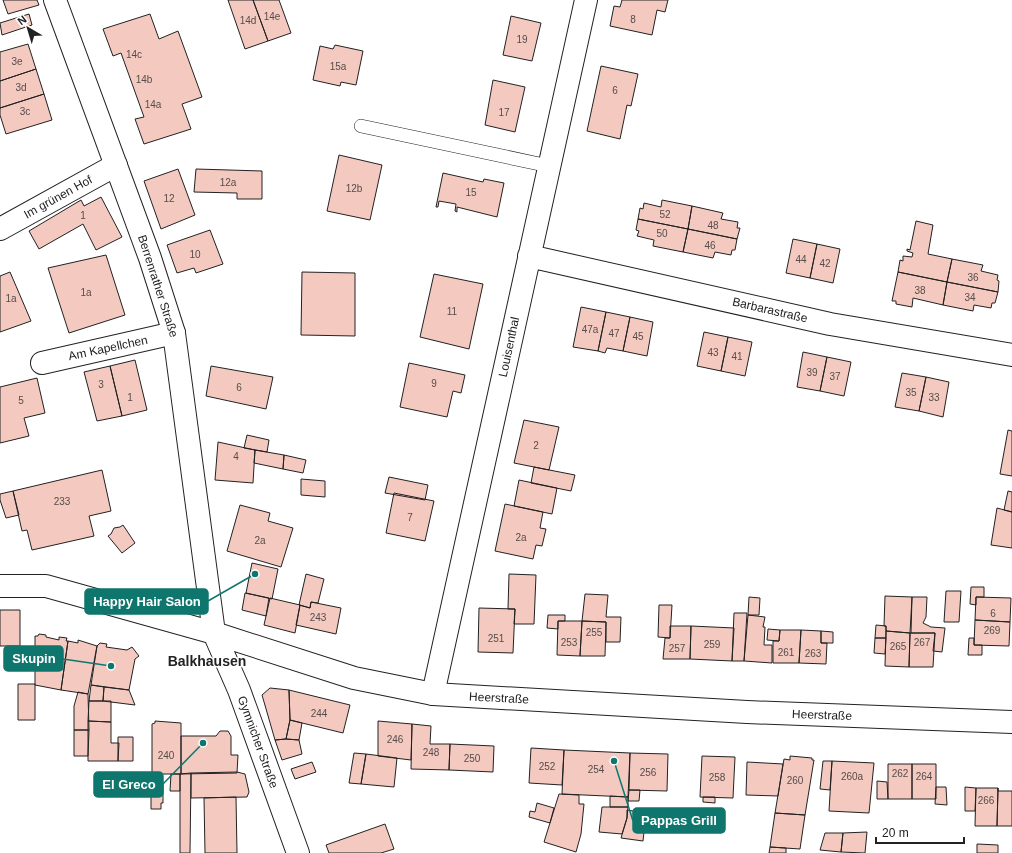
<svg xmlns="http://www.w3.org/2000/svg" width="1012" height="853" font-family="Arial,sans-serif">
<rect width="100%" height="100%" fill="#fff"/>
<path fill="#f3c9c0" stroke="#222" d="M3,0H37L39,5L8,14Z
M228,0H253L268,41L245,49Z
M253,0H279L291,33L268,41Z
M622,0H668L665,12L657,10L652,35L610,26L614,6L620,7Z
M29,14L32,25L2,35L0,23Z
M150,14L159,39L178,31L202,97L182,104L191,129L144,144L135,119L144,117L121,53L113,56L103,29Z
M511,16L541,23L532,61L503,55Z
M28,44L36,69L0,81V52Z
M335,45L363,51L356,85L341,82L340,86L313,80L320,46L333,49Z
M601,66L638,74L631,106L627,105L620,139L587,131Z
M36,69L44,94L0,108V81Z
M493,80L525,87L515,132L485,125Z
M44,94L52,120L6,134L0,115V108Z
M339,155L382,165L370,220L327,211Z
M178,169L195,215L161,229L144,181Z
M196,169L262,171V199H237V193L194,192Z
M443,173L483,182L484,179L504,183L497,217L457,207V212L455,211L456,204L439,201L438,207H436Z
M101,197L122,237L96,250L83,224L39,249L29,231L81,200L84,206Z
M662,200L692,206L688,229L638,219L640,208L643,209L644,203L661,207Z
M692,206L723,213L721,219L738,222L737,228H740L737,239L688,229Z
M638,219L688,229L683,252L653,246L654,240L637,236L639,231L636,230Z
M916,221L933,225L928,254L952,259L947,282L898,272L900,260L903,261V256L912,257L913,253L907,251V249L910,250Z
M688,229L737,239L735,250H732L731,255L715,252L713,258L683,252Z
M210,230L223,264L196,273L194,268L177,273L167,245Z
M793,239L817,244L810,278L786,273Z
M817,244L840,249L833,283L810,278Z
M106,255L125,315L69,333L48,268Z
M952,259L983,265L981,271L998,275L997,280L999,281L998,292L947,282Z
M10,272L31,321L0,332V276Z
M302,272L355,273V336L301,335Z
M898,272L947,282L943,305L913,298L912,307L896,304V301H892Z
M434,274L483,284L469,349L420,337Z
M947,282L998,292L995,303H992L991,308L974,305L973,311L943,305Z
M581,307L606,312L598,351L573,347Z
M606,312L630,317L623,351L607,348L605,353L598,351Z
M630,317L653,322L647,356L623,351Z
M704,332L728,337L721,371L697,366Z
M728,337L752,342L745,376L721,371Z
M803,352L827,357L820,391L797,387Z
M827,357L851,362L844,396L820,391Z
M135,360L147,410L122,416L110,366Z
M409,363L465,375L461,393L453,391L447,417L400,407Z
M110,366L122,416L97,421L84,372Z
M211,366L273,377L266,409L206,396Z
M902,373L926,377L919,411L895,407Z
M926,377L949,382L943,417L919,411Z
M37,378L45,413L24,418L29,436L0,443V387Z
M524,420L559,427L549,470L514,463Z
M1008,430L1012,431V476L1000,474Z
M247,435L269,440L267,452L244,448Z
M218,442L255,450L253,483L215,480Z
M255,450L284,455L283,469L254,463Z
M284,455L306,460L303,473L283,469Z
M534,467L575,475L571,491L531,483Z
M102,470L111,511L89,516L94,536L32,550L27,530L22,531L13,491Z
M389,477L428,485L425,500L385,493Z
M301,479L325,481V497L301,495Z
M519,480L557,488L552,514L514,506Z
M13,491L19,515L6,518L0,500V494Z
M1008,491L1012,492V512L1004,510Z
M394,493L434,501L425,541L386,533Z
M505,504L543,512L540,528L546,529L542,546L536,545L533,559L495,551Z
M240,505L270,513L268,521L293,528L281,567L227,551Z
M997,508L1012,512V548L991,545Z
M123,525L135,543L122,553L108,536L111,534L114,528L120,527Z
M252,563L278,569L272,599L246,593Z
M306,574L324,579L318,603L311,602L310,608L299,605Z
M509,574L536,575L534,624H514L515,609H508Z
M971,587H984V597H976V605L970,604Z
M946,591H961L959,622H944Z
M245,593L269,598L266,616L242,610Z
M585,594L608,595L606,617H621L620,642H606V622L582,621Z
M885,596L912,597L910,633L886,631V626H884Z
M749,597L760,598L759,615H748Z
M912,597H927L926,617L923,623L931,627L945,628L942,652L933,651L935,633H911Z
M976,597L1011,598L1010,622L975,620Z
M270,598L300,605L295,633L264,625Z
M311,602L341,608L336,634L296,625L300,605L310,608Z
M659,605H672L670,638L658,637Z
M479,608L515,609L513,653L478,652Z
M0,610H20V646H0Z
M734,613H747L744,661H732Z
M548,615H565V621H558V629L547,628Z
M748,615L765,617L763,627H765L764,645H772V663L744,661Z
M975,620L1010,622L1009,646L974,645Z
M558,621H582L580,656L557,655Z
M582,621L606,622L605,656H580Z
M876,625L886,626V638H875Z
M670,626H691L690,659H663L665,638H670Z
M691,626L734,628L732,661L690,659Z
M768,629L780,630L779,641L767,640Z
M780,630H801L799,663H773V641H779Z
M801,630L821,631V643H827L826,664L799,663Z
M821,631L833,632V643H821Z
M886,631L910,633L909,667L885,666Z
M910,633H935L933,667H909Z
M39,634L46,635V637L59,640V637L67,638L66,641H68L61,690L35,685V636H38Z
M875,638H886L885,654L874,653Z
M969,638H974V645H982V655H968Z
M78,640L97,646L88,694L61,690L68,641L78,643Z
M100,643L107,644L106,647L127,650L132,647L139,656L135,659L129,690L91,685L97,646Z
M18,684H35V720H18Z
M91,685L104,687L103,701H89Z
M104,687L129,690L135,705L103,701Z
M270,688L289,690L290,720L286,739L275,740L262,695Z
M289,690L350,705L343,733L290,720Z
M78,692L88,694L89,730H74V706Z
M89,701H111V722L88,721Z
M290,720L302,723L299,740L286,739Z
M88,721L111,722V743H119L118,761H88Z
M155,721L181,723V774H152V724L155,723Z
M378,721L412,724L411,760L378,756Z
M412,724L431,726L430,744H450L449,770L411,769Z
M74,730H89L88,756H74Z
M220,731H228L231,736V755H238L237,773L181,774V736H216Z
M118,737H133V761H118Z
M286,739L299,740L302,754L282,760L275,740Z
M450,744L494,746L493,772L449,770Z
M531,748L564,750L562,785L529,783Z
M564,750L630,753L628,797L562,794Z
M354,753L366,754L361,784L349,783Z
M630,753L668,754L667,791L629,790Z
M366,754L397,758L394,787L361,784Z
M702,756L735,757L733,798L700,797Z
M790,756L812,758V760H814L805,815L775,813L784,759L790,760Z
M823,761H832L830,790L820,789Z
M832,761L874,763L869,813L829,811Z
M312,762L316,772L295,779L291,769Z
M747,762L783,764L778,796L746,795Z
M888,764H912V799H888Z
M912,764H936V799H912Z
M237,772L245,774L249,792L247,797L191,798V773Z
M191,773L190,853H180V774Z
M171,774H180V791H170Z
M877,781L887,782L888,799H877Z
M151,783H163V803H161V809H151Z
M936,787H946L947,805L935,804Z
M965,787L976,788L975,811H965Z
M976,788H998L997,826H975Z
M998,788V791H1012V826H997Z
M629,790H640L639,801H628Z
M559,794L579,795V804H584L581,834L576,852L544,842Z
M610,796L628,797V807H610Z
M236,797L237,853H205L204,798Z
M703,797H715V803L703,802Z
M537,803L554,808L550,823L529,817L530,811L535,812Z
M602,807H628L627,818L622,834L599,832Z
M627,810L646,813L643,841L621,838L627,818Z
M775,813L805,815L800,849L770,847Z
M385,824L394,849L381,853H329L326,845Z
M867,832L865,853L841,852L843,833Z
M825,833H843L841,852L820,850Z
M977,844L998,845V853H977Z
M770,847L786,848V853H769Z"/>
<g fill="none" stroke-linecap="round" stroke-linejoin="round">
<g stroke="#222" stroke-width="14">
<path id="lane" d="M361,126L549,166"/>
</g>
<g stroke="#222" stroke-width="24">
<path id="street" d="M0,229L116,165
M529,256L830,324L1012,355
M42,363L174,333
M433,694L586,0"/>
</g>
<g stroke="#222" stroke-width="24">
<path id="secondary" d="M55,0L150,258L174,333L214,633L239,690L298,853
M0,586H46L214,633L354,678L433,694L747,712L1012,722"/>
</g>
<use href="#lane" stroke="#fff" stroke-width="13"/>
<use href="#street" stroke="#fff" stroke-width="22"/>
<use href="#secondary" stroke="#fff" stroke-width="22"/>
</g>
<g text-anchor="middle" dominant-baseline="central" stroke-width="3" stroke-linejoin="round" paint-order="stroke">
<g font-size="10" fill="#564c4a">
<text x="272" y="16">14e</text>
<text x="633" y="19">8</text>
<text x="248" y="20">14d</text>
<text x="522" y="39">19</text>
<text x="134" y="54">14c</text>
<text x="17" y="61">3e</text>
<text x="338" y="66">15a</text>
<text x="144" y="79">14b</text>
<text x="21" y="87">3d</text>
<text x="615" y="90">6</text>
<text x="153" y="104">14a</text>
<text x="25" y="111">3c</text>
<text x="504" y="112">17</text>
<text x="228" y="182">12a</text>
<text x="354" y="188">12b</text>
<text x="471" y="192">15</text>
<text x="169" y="198">12</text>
<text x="665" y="214">52</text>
<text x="83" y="215">1</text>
<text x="713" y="225">48</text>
<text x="662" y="233">50</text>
<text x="710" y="245">46</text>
<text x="195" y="254">10</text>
<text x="801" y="259">44</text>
<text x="825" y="263">42</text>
<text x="973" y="277">36</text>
<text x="920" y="290">38</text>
<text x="86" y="292">1a</text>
<text x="970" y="297">34</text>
<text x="11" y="298">1a</text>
<text x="452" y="311">11</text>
<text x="590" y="329">47a</text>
<text x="614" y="333">47</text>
<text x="638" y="336">45</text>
<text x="713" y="352">43</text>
<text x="737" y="356">41</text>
<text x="812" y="372">39</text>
<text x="835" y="376">37</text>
<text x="434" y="383">9</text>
<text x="101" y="384">3</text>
<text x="239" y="387">6</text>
<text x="911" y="392">35</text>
<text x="130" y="397">1</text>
<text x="934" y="397">33</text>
<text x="21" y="400">5</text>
<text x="536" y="445">2</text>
<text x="236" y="456">4</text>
<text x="62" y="501">233</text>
<text x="410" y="517">7</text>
<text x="521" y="537">2a</text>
<text x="260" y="540">2a</text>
<text x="993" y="613">6</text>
<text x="318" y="617">243</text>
<text x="992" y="630">269</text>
<text x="594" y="632">255</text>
<text x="496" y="638">251</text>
<text x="569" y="642">253</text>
<text x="922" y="642">267</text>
<text x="712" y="644">259</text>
<text x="898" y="646">265</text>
<text x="677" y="648">257</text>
<text x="786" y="652">261</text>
<text x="813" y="653">263</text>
<text x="319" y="713">244</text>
<text x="395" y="739">246</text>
<text x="431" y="752">248</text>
<text x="166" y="755">240</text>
<text x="472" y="758">250</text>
<text x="547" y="766">252</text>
<text x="596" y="769">254</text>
<text x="648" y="772">256</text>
<text x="900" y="773">262</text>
<text x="852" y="776">260a</text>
<text x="924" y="776">264</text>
<text x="717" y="777">258</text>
<text x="795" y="780">260</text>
<text x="986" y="800">266</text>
</g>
<g font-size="12" fill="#222" stroke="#fff">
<text transform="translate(58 197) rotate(-29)">Im grünen Hof</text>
<text transform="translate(158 286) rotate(72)">Berrenrather Straße</text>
<text transform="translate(770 310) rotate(13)">Barbarastraße</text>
<text transform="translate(509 347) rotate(-78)">Louisenthal</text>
<text transform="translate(108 348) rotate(-12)">Am Kapellchen</text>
<text transform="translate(499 698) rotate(3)">Heerstraße</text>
<text transform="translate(822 715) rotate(2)">Heerstraße</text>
<text transform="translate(258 742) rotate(70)">Gymnicher Straße</text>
</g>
<g font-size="14" font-weight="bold" fill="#222" stroke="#fff">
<text x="207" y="661">Balkhausen</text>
</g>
</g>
<path fill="none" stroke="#0f766e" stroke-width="1.5" d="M255 574L208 601M111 666L63 659M203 743L163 784M614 761L633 821"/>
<g fill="#0f766e" stroke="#fff" stroke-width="1.5">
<circle cx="255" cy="574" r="4"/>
<circle cx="111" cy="666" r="4"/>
<circle cx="203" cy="743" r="4"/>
<circle cx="614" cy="761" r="4"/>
</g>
<g fill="#0f766e" stroke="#0f766e" stroke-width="1.5">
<rect x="85" y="589" width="123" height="25" rx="4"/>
<rect x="4" y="646" width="59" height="25" rx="4"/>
<rect x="94" y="772" width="69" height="25" rx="4"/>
<rect x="633" y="808" width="92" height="25" rx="4"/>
</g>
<g font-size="13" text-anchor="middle" font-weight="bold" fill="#fff">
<text x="147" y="606">Happy Hair Salon</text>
<text x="34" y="663">Skupin</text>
<text x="129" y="789">El Greco</text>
<text x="679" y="825">Pappas Grill</text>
</g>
<g transform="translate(28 28) rotate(322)" stroke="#ffffff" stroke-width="3" paint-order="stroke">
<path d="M0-3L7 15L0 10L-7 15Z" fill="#222222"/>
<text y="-6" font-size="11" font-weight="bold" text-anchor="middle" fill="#222222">N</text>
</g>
<path d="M876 837v6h88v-6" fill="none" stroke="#222222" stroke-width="2"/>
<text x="882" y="837" font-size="12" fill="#222222" stroke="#ffffff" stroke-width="3" paint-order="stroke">20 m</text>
</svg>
